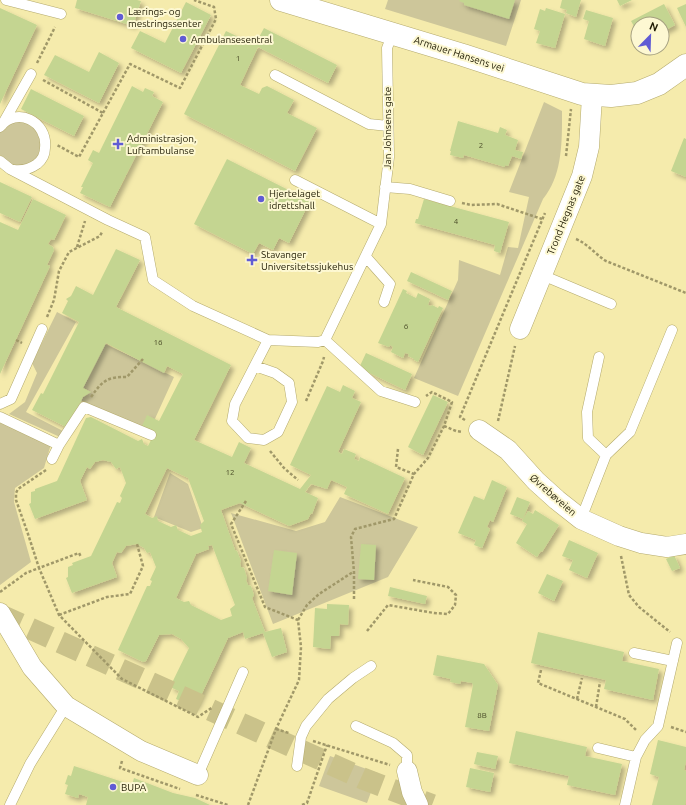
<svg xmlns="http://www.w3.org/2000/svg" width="686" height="805" font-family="Ubuntu,sans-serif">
<defs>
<filter id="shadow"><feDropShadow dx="3.5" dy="3.5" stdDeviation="2" flood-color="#0004"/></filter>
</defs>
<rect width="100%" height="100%" fill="#f5ebac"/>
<path fill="#cdc69a" d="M388,0H521L506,46L385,9Z
M544,102L562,111C562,140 563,175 543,199L458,396L414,378L458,280L459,260L500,275L508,247L518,248L529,197L509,192Z
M13,121H26L39,131C40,137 43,147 42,153C40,159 36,161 31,164C18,170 9,164 0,155V132Z
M57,312L76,322L26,412L63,431L60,437L9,414L25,402L37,373L32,363Z
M101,342L174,377L148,434L74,397Z
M0,421L51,444L44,468L15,488L14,502L31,562L0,585Z
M170,473L188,484L203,528L191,532L154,517Z
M340,497L418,527L388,577L273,624L231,513L296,531L325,522Z
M330,756L378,773L367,803L319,786Z"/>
<path fill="#c4d591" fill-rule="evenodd" filter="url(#shadow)" d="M77,0H137L141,1L133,26L75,8Z
M460,0H515L509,19L464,5V3L459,1Z
M562,0H581L576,17L566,13L567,10L560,8Z
M617,0H632L620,6Z
M186,2L211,15L181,73L131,48L140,31L165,43Z
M664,4L675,25L662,32V24H638V33L631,21Z
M686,4V27L677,8Z
M0,8L37,25L0,104Z
M546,8L565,14L555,48L536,43L540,31L534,29L540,9L545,11Z
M586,10L613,18L605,46L584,39L589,21L583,19Z
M264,28L337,65L328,83L258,47L240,85L259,94L262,88L267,86L294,100L287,113L317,128L295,171L184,114L226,31L255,45Z
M99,52L119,63L99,103L44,75L55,55L89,72Z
M132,86L143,92L145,88L154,92L152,96L163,102L110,207L80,193L83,187H81L93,163L88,160L93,150L99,153Z
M31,89L84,116L74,136L21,109Z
M458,121L498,133L500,127L507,130L505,135L518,140L515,150L523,152L521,159L512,156L508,166L505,165V167L464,155L463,158L450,155L451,151H450Z
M684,138L686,139V177L671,171Z
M227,159L310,201L289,243L279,238L273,250L259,243L253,254L194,224Z
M0,182L32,197L20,222L0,213Z
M33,199L66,215L54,240L51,239L48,244L53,247L54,250L47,265L50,266L0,374V222L18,230Z
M424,199L509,222L500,253L494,251L495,245L415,223L416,219H418Z
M116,249L140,260L116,307L231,365L194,440L232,457L239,442L251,448L244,463L300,489L311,475L290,465L327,386L340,392L343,385L355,391L352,398L361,402L338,452L342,454L344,449L356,454L354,459L359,461L360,457L405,478L388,514L344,494L347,487L331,480L327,489L311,484L305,492L318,498L312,514L311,513L308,519L289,526L240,503L221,510L235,550L237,551L241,561L240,563L241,567L244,568L247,578L246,580L248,585L251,586L254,595L252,598L265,632L281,628L287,652L272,657L263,633L245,639L243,632L228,638L197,704L192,709L189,708L190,705L176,699L179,691L170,687L189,648L181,639L172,634L159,635L146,661L143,662L118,650L147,586H150L152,581L150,580L156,567L150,552L147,553L144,548L137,544L126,546L121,553L117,552L112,563L117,577L72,593L66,578L68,577V567L73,565L72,563L91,556L117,502L120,503L122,498L120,496L126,483L120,467L116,469L111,462L103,460L95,462L90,469L87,467L80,481L87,500L35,519L29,504L31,503V492L35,491V489L57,481L86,418L91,417L138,441L142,439L144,444L148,446L152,438L141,428L147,415L159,421L183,374L167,366L164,373L106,343L83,388L91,392L83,397L68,428L32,410L41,393L43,394L79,322L62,313L68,301L66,299L71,296L76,286L93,295ZM167,468L188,478L204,521L200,525L202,532L191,536L178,530L176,525L171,527L158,521L157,516L152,518L145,514ZM212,545L235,605L230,609L232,616L221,620L191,605L189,601L184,602L176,598L196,554L209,549L208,546Z
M411,272L452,291L448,300L407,281Z
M403,289L407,291L406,293L416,298L418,293L430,299L428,305L431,306L432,305L438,308L439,306L443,308L418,362L414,360V359L408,356L409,354L405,353L403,358L391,352L393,347L390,345L389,347L378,343Z
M366,353L412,374L405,390L359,368Z
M433,395L448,402L423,455L408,447Z
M492,480L507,487L493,522L490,520L487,527L490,529L482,548L474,545L476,540L458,533L474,496L484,500Z
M517,497L530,502L523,519L510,514Z
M535,510L559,525L542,552L541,551L537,557L516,543L527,524L522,521L528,511L533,514Z
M569,540L598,553L587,578L569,570L573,560L562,556Z
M361,544L376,545L374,580L358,579Z
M274,550L297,553L292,595L268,591Z
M674,555L680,568L672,571L666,559Z
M547,574L563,581L554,601L538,593Z
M390,587L427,596L425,604L388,596Z
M327,604L349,605L348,625L340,624L339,636H331L330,649L313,647L315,608L327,609Z
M538,632L624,652L622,661L659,669L653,700L604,689L606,680L531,663Z
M437,655L484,664L498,685L489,731L465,727L473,685L472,683L461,681L460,684L450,682L451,679L433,675Z
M516,731L587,747L585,756L622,764L615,795L567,785L569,776L509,763Z
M658,740L686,747V761L684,770L686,771V799L685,805H652L659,777L650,774Z
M477,752L498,756L495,769L474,764Z
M74,766L132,785L134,778L173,793L195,798L210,805H86L88,797L79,794L78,798L65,794L68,785L65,784L68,775L71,776Z
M470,768L494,773L490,792L466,787Z"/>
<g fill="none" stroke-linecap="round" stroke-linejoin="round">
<path stroke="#cac28a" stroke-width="22" stroke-dasharray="22 11" stroke-linecap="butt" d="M0,615L364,779L432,805"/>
<g stroke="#b4aa6d" stroke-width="11">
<path id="service" d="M6,0L61,14
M275,75L369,124L388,126
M2,125L31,74
M0,127C16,106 48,121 45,148C45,154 42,160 37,164C30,169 23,171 14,170
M0,161L10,169L108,220L145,237L153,280L193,306L268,340
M295,180L381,224
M385,187L410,189L450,201
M366,257L390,284L384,302
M542,275L611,304
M325,340L381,391L415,402
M599,357L587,412L588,438L606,455
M255,366L275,373L289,383L292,402L278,432L264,440L248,438L232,421L235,404L268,340L318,342L325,340L381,224L389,157L387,48L393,33
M0,404L11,399L42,329
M0,417L59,445
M52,459L59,445L84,407L151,435
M581,519L606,455L630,432L672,330
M634,653L673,661
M356,726L393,743L407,755V771
M598,748L636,757
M297,766L301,737L306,726L328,699L353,678L371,666
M198,775L243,672
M10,805L30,764L66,706
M625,805L636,757L645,740L658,726L677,643"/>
</g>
<g stroke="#b4aa6d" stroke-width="21">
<path id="minor" d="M520,329L582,176L589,147L592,96
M479,430L508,450L536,481L557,500L581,519L619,536L641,543L667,547L686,544
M0,613L32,667L66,706L141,751L198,775
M407,771L412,792L418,805"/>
</g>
<g stroke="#b4aa6d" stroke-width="23">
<path id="tertiary" d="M281,0L463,55L582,94L611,96L637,93L659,84L686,65"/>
</g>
<path stroke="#a09869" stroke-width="2.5" stroke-dasharray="3 2" stroke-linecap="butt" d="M37,63L55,27
M43,80L103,113L79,157L57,145
M103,113L130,64L180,88L216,19L214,7L194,0
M566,156L571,109
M462,203L471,205L497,204L542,219
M576,239C588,244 595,254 606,261L686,293
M77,247L85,221
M47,317L54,300L59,271L69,252L100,236L102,232
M16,340L22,343
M91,397C103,380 107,377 127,377L143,359
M306,401L323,361L324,357
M465,420L460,417L545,213
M498,421L515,346
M444,426L456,431L462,432
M398,449L396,467L414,474
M270,451L284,468L298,480
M46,470L18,489L16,493V500L28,534L39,568L79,553L81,557
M246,501L231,524L265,607L298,620L301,647L299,680L276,729L248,805
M621,556L629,595L639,607L670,632
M0,592L26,573L39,568L59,615L122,679L198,717L213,707
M354,599V572L351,537L355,529L394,519L414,474L428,458L444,426L452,402L432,392L426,396
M59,615L107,597L130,594L143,566L137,544
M298,620L307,605L319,594L353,572
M367,631L388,605L434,613L448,614L455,605L456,595L448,587L413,580
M541,670L538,683L625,719L636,730
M577,699L582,678
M596,707L600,682
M671,727L686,732
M276,729L289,733
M313,741L390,765
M122,761L120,768L180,789
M196,795L228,805
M302,805L307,803L327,745"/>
<use href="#service" stroke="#fff" stroke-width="10"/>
<use href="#minor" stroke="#fff" stroke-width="20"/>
<use href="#tertiary" stroke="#fff" stroke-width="22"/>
</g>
<g fill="#605cd4" stroke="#fdf8d2" stroke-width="1.5">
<circle cx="120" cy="17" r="4"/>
<circle cx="183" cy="39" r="4"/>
<path d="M116 138h4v4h4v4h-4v4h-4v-4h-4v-4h4z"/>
<circle cx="261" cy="199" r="4"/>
<path d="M250 254h4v4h4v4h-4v4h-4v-4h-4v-4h4z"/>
<circle cx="113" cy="787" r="4"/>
</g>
<g text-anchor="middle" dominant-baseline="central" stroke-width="4" stroke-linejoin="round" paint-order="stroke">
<g font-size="8" fill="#494a27">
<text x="238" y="58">1</text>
<text x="481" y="145">2</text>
<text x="456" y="221">4</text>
<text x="406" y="326">6</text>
<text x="158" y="342">16</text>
<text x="230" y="472">12</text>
<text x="482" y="715">8B</text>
</g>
<g font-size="10" fill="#201c04" stroke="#fdf8d2" text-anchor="start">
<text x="128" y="11">Lærings- og<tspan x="128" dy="12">mestringssenter</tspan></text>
<text x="191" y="39">Ambulansesentral</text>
<text x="127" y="138">Administrasjon,<tspan x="127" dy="12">Luftambulanse</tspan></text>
<text x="269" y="193">Hjertelaget<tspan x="269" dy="12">idrettshall</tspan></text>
<text x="261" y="254">Stavanger<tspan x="261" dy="12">Universitetssjukehus</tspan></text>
<text x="121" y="787">BUPA</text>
</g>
<g font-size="10" fill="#201c04" stroke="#fdf8d2">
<text transform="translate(459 54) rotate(18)">Armauer Hansens vei</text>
<text transform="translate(387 128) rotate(-90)">Jan Johnsens gate</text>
<text transform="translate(566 215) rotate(-68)">Trond Hegnas gate</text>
<text transform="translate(553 495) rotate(41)">Øvrebøveien</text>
</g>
</g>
<g transform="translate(650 36) rotate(23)"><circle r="19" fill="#fdf8d2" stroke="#a5a080"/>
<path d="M0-3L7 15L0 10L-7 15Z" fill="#605cd4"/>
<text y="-6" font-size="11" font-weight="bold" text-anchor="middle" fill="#201c04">N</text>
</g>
</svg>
